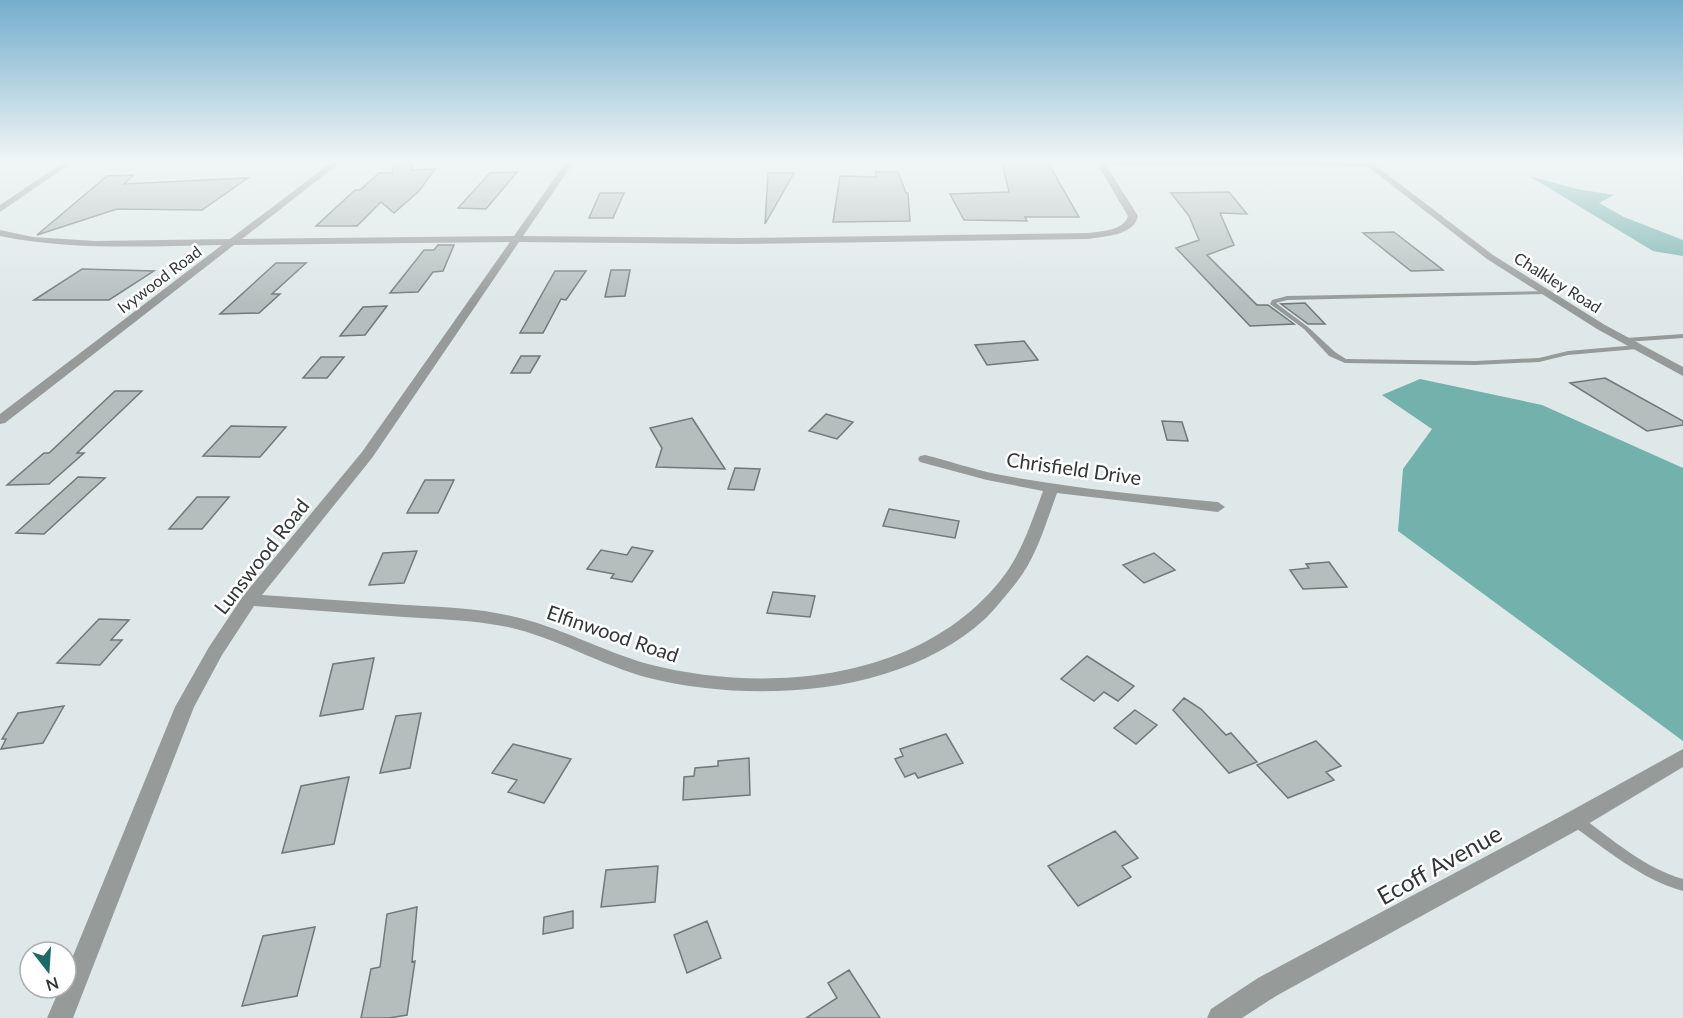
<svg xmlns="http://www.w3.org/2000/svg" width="1683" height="1018" font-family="Lato,sans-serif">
<rect width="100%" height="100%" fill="#dee8e8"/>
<path fill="#73b1ad" d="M1529,176L1577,189L1614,195L1599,203L1624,217L1683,240V256L1653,251Z
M1420,379L1542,405L1683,468V741L1398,531L1403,469L1432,429L1382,395Z"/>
<path fill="#b4bebd" stroke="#707979" stroke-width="1.5" d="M394,162H413L412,170L435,169L419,191L394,213L381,202L357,226H316L355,190H360L379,173H392Z
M1002,162L1048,163L1079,217H1025L1027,221L964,220L950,194L1009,192Z
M517,172L486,209L458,208L490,173Z
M875,172H898L906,193H908L910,221L833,222L840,176L877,177Z
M768,173H794L765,224Z
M134,175L124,184L248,178L202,210L117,209L37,235L107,176Z
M1229,192L1247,214L1220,213L1234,245L1207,255L1257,305H1268L1294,324L1250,326L1176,248L1199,240L1189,216L1171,193Z
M600,193H624L613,218H589Z
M1394,232L1443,270L1411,271L1363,233Z
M438,245H454L443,271L433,272L418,292L390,293L424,250H434Z
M276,263H306L272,294H280L259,313L220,314Z
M82,269L154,271L109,300H34Z
M611,270H630L625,296L605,297Z
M555,271H586L566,300L561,299L543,333H520Z
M1305,303L1325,324H1308L1281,304Z
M387,306L365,335L340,336L363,307Z
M1024,341L1038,360L987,365L975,345Z
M521,356H540L530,373H511Z
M321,357H344L327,378H303Z
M1605,378L1683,421V425L1647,431L1570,383Z
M115,391H142L77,453H84L49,484L7,485L44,453H49Z
M826,414L853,422L837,439L809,431Z
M692,418L725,469L656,467L662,448L650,428Z
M1162,421L1182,422L1188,441L1167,440Z
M231,426L286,427L260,457L203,456Z
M735,468L760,469L754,490L728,489Z
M78,477L105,478L44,534L16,533Z
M425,480H454L438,513H407Z
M197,497H229L202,529H169Z
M889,509L959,521L955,538L883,526Z
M632,547L653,551L632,582L611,578L614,574L587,569L601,550L627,555Z
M417,551L404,583L369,585L383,553Z
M1154,553L1175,570L1144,583L1123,565Z
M1329,562L1347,587L1303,589L1290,570L1309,568L1306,564Z
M773,592L815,596L810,617L767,613Z
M99,619L129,620L111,640H122L100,665L57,663Z
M1087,656L1134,686L1118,701L1104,692L1094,701L1061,679Z
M374,658L363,709L320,716L333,664Z
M1184,698L1201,709L1226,735L1231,733L1257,762L1229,773L1173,710Z
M64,706L43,743L1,749L6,739H2L18,713Z
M1135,710L1157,725L1136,744L1114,728Z
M421,713L410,768L380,773L396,716Z
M946,734L963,763L918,778L915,773L905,777L895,759L903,756L900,749Z
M1316,741L1341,766L1326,772L1334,780L1288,798L1257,765Z
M513,744L571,759L544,803L508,792L517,780L492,773Z
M749,758L750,795L683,800L684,777L694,776L695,768L718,766V761Z
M349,777L334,844L282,853L301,786Z
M1115,831L1138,858L1122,866L1131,877L1078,906L1048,866Z
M658,866L655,902L601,907L606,870Z
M417,907L412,962L415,961L407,1015L389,1018H361L371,969L380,967L387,914Z
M573,911V928L543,934L544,917Z
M707,921L721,958L687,973L674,935Z
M315,927L297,996L242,1006L263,936Z
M849,970L880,1018H806L837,998L828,983Z"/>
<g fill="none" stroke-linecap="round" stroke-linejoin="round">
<path fill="#969a99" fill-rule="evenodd" d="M1546,291L1548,292V294L1287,300L1276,303L1308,327L1335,352L1346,359L1475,361L1539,358L1568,351L1637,345L1641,347L1637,349L1568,355L1539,362L1475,365L1345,363L1329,356L1304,329L1270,304L1272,300L1287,296Z
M1683,334V338L1626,342L1623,340L1626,338Z
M1575,814L1580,816C1612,839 1644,868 1683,879V891C1640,879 1606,849 1570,824L1569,820L1570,816Z"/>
<path fill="#969a99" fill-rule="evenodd" d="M64,162H73L0,212V205Z
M332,162H341L242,239L514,236L566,162H574L523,236L738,238L1088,233C1102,231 1123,231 1128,216L1096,162H1370L1373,164L1369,166L1106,165L1138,216C1134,236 1104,236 1088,239L738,244L519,242L372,458L262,595C311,598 359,602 407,605C442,607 477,608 511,616C559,626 601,651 648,664C768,695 927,681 1006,573C1023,549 1033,518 1043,491L987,480L920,462L918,459L920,456L925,455C949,461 972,469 996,474C1069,488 1144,495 1218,502L1225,507L1218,512L1057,493C1046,523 1036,558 1016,583C1006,595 996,608 986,618C902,696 754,704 649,678C600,665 557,638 508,627C473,620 438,619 404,617C354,613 304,610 254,606L222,655L194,707L73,1018H47L60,988H66V973L175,707L209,647L243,596L362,452L510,242L234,245L5,423L0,424V414L222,245C148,246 73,251 0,236V230L33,237L95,241L230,239Z"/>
<path fill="#969a99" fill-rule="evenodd" d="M1362,162H1371L1493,255L1605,325L1683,367V376L1597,329L1487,259Z
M1683,749V767L1583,827L1276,996L1242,1018H1207L1211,1009L1258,978L1567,813Z"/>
</g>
<linearGradient id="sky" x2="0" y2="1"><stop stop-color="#74aecc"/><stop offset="0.53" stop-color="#f0f5f5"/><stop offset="1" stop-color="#f0f5f5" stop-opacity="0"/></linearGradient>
<rect width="1683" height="304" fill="url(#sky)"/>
<g text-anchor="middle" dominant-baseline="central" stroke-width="5" stroke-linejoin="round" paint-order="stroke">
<g font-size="16" fill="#323636" stroke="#fff">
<text transform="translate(159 279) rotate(-37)">Ivywood Road</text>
<text transform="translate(1558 282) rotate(32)">Chalkley Road</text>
</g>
<g font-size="20" fill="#323636" stroke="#fff">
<text transform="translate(1074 468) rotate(8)">Chrisfield Drive</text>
<text transform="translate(261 556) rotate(-52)">Lunswood Road</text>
<text transform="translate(613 633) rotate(19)">Elfinwood Road</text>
</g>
<g font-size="24" fill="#323636" stroke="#fff">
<text transform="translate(1439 864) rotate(-29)">Ecoff Avenue</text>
</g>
</g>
<g transform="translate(48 970) rotate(163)"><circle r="28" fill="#ffffff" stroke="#adafaf" stroke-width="1.5"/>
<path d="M0-4.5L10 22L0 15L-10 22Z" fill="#1d6966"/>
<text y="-9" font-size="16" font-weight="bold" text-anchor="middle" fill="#323636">N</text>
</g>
</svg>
